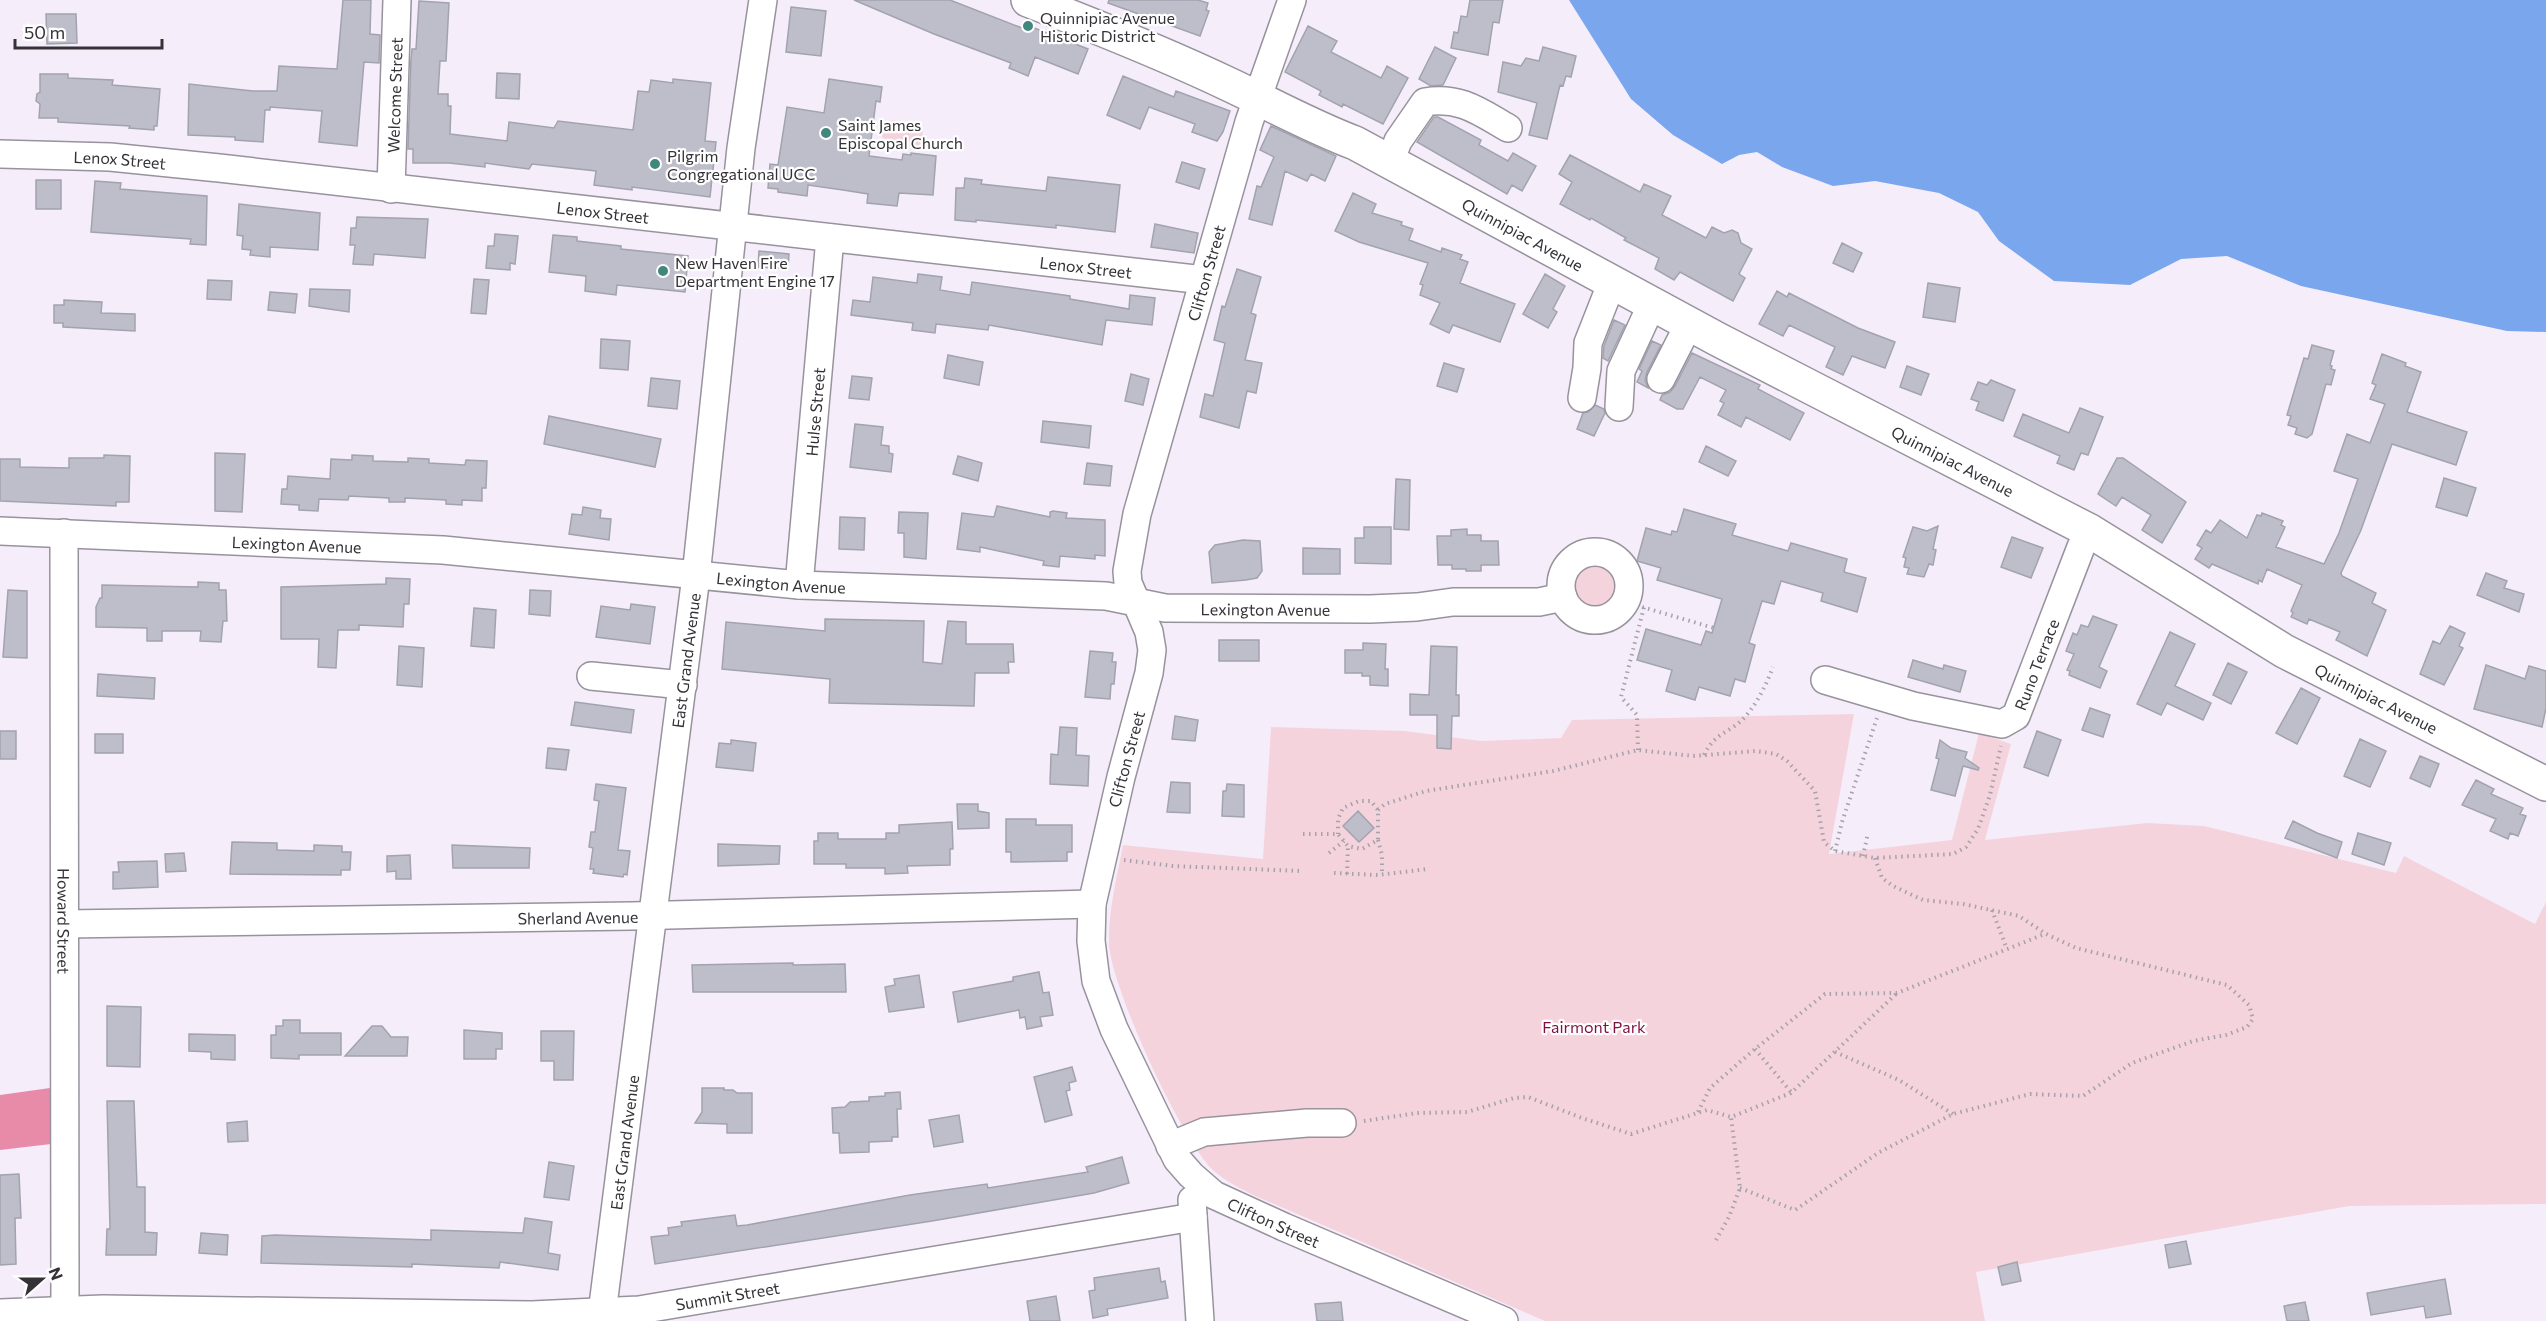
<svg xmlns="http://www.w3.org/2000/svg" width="2546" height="1321" font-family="Commissioner,sans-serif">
<rect width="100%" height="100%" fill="#f5eefa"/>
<path fill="#f5d3dc" d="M893,120L922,128L923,137L919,146L916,148L883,138L880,133L881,128Z
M1571 587a22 22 0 1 1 44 0a22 22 0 1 1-44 0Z
M1854,714L1829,854L1952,840L1979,733L2011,744L1985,840L2147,823L2204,826L2396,873L2404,856L2535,924L2546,902V1204L2349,1206L1976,1272L1985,1321H1545L1253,1195C1240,1188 1225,1181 1214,1171C1182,1142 1111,987 1109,944C1108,911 1117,877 1123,845L1263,859L1271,727L1405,731L1481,741L1561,738L1572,720Z"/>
<path fill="#e78ba8" d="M50,1088L51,1144L0,1150V1095Z"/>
<path fill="#7aa6ee" d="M1569,0H2546V332L2507,331L2301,286L2227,256L2181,259L2130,285L2054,281L1999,241L1978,212L1939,193L1875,181L1833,186L1782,167L1757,152L1739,155L1722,164L1673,135L1631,99Z"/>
<path fill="#bebecb" stroke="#a2a3af" stroke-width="1.5" d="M343,0H371L370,34L380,35L379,63L364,62L357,146L319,142L322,111L270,107V110H265L263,142L235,140V137L188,135L189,84L253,91H277L279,66L337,69Z
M854,0H950L1022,28L1024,24L1088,49L1078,74L1035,57L1028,76L1009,68L1011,63L934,34Z
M1109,0H1198L1208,3L1206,10L1209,11L1200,36L1108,3Z
M1470,0H1503L1499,23L1493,22L1488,55L1451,48L1454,32L1458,33L1461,16L1467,17Z
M419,1L449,3L446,61H440L438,94H448V106H451L450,134L507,141L509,122L554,128L558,121L633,130L638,91L649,92L651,80L673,83V79L711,83L705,141L716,142L710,197L632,187V190L594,185L596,171L532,164L529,169L485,163V167L449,163H413V149H408L411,59L412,49H416Z
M791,7L826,11L821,56L786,52Z
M46,14H76L77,43L47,44Z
M1308,26L1337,41L1331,52L1381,78L1387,66L1408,78L1383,124L1343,104L1342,107L1319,95L1321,91L1285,72Z
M1435,47L1456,58L1443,85L1431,86L1419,79Z
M1543,47L1576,56L1571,77L1566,76L1563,86L1560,85L1547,139L1529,135L1537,103L1498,92L1503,62L1521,66L1526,58L1539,61Z
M497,73L520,74L519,99L496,98Z
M40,74H68V78L113,80L112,85L160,89L157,126H154V130L129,128L130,126L58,122V118H39L40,104L36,101L37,94L40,92Z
M1123,76L1174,97L1176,91L1230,111L1223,132L1217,141L1192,132L1195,124L1149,107L1140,129L1107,115Z
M829,79L882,87L880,102L876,101L869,156L902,160L903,154L911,155V153L936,156L933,195L899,193L897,206L867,203L868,194L843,190L808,185L807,196L778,192V189L768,188L770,164L778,165L787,107L824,113Z
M1434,117H1438L1481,140L1479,145L1508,161L1513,153L1536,166L1522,191L1512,185L1507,194L1417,142Z
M1271,126L1336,156L1325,181L1311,174L1307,181L1285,171L1272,225L1249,219L1257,186L1261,187L1274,157L1260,150Z
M1570,155L1640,192L1644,184L1671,196L1662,215L1706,238L1712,227L1724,233L1732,230L1738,233L1741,243L1752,249L1739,274L1745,278L1733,301L1680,272L1674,280L1655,269L1659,258L1624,240L1626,238L1591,218L1590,220L1560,204L1572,182L1559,174Z
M1182,162L1205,169L1199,189L1176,182Z
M1048,177L1120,185L1115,232L1056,225V228L976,220V222L955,220L956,188H964L965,178L982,180L981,184L1046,191Z
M36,180H61V209H36Z
M95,181L121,183L120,189L207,196L206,245L190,244L191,239L91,232Z
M1353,193L1376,204L1372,213L1402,222L1401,225L1413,229L1409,240L1441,252L1442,248L1462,255L1460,259L1468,262L1460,283L1515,304L1500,342L1453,325L1449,333L1430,324L1440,303L1420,295L1423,285L1420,284L1428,263L1359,242L1335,231Z
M239,204L320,213L318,250L270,247V257L250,255L251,250L242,249L243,236L237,235Z
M357,217L428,219L425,258L374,254L373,265L353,264L355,245H350L351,228H356Z
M1155,224L1198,233L1194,253L1151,247Z
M495,234L518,236L515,264L510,263V270L486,268L488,246H494Z
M553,235L577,237V241L621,246V249L688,256L685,292L617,285L616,295L585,291L586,276L549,272Z
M1842,243L1862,253L1853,272L1833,263Z
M759,251L789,254L788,269L758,267Z
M1237,269L1261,277L1251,313L1256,315L1245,360L1262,363L1256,393L1247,391L1239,428L1200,417L1205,394L1213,396L1225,343L1214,340L1222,306L1225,307Z
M918,274L942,277L940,290L970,295L972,282L1070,296V299L1129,309L1130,295L1155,298L1152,325L1106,320L1102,345L989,325L988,330L936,324L935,333L912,330L913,323L851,315L853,300L870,302L873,277L917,283Z
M1545,274L1565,286L1553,309L1557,312L1548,328L1523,314Z
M474,279L489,280L486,314L471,313Z
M208,280L232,281L231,300L207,299Z
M1928,283L1960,288L1955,322L1923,317Z
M310,289L350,290L349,312L309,306Z
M1777,291L1787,297L1789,293L1858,328L1895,342L1885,368L1852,356L1843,375L1826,367L1835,347L1789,325L1783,336L1759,324Z
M270,292L297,294L295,313L268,310Z
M64,300L102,302L101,313L135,314V331L63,327V323H54V305H64Z
M1614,320L1625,325L1608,361L1603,358L1604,346Z
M601,339L630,341L628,370L600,368Z
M1652,341L1661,345L1647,372L1645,380L1648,388L1637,382L1642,371L1639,369Z
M2312,345L2334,351L2330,365L2332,366L2331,369L2335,370L2331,385L2326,384L2312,434L2307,438L2295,434L2297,428L2288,425L2291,416L2287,415L2304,358L2308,359Z
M1692,353L1760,385L1758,389L1804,413L1790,440L1746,417L1741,427L1718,415L1724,403L1720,401L1726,390L1700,377L1683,409H1677L1660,400L1662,395L1670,392L1675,386Z
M2382,354L2406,363L2405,366L2421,372L2407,412L2467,432L2456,465L2392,444L2361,530L2341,573L2342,576L2376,593L2372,603L2386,610L2367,656L2336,640L2340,632L2309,619L2307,624L2291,617L2293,613L2291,611L2302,585L2267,569L2262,582L2259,580L2258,584L2212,564L2209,568L2195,559L2202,548L2197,545L2206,530L2211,533L2220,520L2247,538L2257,515L2261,516L2262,513L2283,521L2281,525L2285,527L2276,547L2324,564L2339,533L2358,479L2334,471L2347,434L2370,443L2385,404L2370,399L2376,385L2372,383Z
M948,355L983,362L979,385L944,378Z
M1444,363L1464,369L1457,392L1437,386Z
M1907,366L1929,374L1921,395L1900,387Z
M1131,374L1149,379L1143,405L1125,401Z
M852,376L872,378L869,400L849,398Z
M651,378L680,381L677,409L648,406Z
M1991,380L2015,390L2003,421L1976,410L1979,402L1971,399L1978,382L1987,385Z
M1595,405L1604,409L1605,413L1594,436L1577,429L1583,413L1588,412Z
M2080,408L2103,417L2088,455L2081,453L2074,470L2057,463L2060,456L2014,436L2023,414L2069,433Z
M549,416L661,439L655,467L544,444Z
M1043,421L1091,426L1089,448L1041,442Z
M855,424L883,427L881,445L889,446V453L893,454L891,472L850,467Z
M1706,446L1736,461L1728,476L1699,462Z
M215,453L245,454L242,512L215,511Z
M104,455L130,456L129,502H116V506L0,501V459H20V467L69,468V458H104Z
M352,455L373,456V461L408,462V458L429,459V463L465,465L466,460L487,461L486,488H482V501L462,500V505L446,504V500L405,498V502H389V498L349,496L348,500L319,499L318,511L299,510V505L281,504L282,489H287L288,476L330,479L331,459L352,460Z
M958,456L982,463L978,481L953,474Z
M2117,458H2123L2186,502L2162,543L2142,530L2151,515L2122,497L2116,506L2098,494Z
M1087,463L1112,466L1110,486L1084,484Z
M2444,478L2476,488L2467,516L2436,507Z
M1396,479L1410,480L1409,530L1394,529Z
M997,506L1050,517V512L1053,511L1067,513L1066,518L1105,520V556L1095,555V559L1060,556L1059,567L1043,565L1044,561L980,547V552L957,549L962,513L994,517Z
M583,507L601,510L600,518L611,519L609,540L569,534L572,514L582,515Z
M1684,509L1736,524L1732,535L1788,551L1791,543L1847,559L1844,572L1866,578L1857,612L1821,601L1823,593L1781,581L1774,604L1762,601L1749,643L1755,645L1745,682L1735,679L1730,696L1699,687L1695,700L1666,691L1672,670L1637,660L1646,629L1701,645L1706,631L1712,633L1722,599L1657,580L1661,568L1637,561L1646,528L1671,535L1672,531L1677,532Z
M899,512L928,513L926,559L904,557V533H898Z
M840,517L865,518L864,550L839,549Z
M1938,526L1933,549L1936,550L1933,565L1929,564L1924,577L1907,574L1909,568L1904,567L1906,558L1903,557L1913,527L1927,531Z
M1364,527H1391V564L1355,563V538H1364Z
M1467,529V535H1481V541H1498L1499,565H1481V571H1466V569H1452V565H1438L1437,536H1451V530Z
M2012,537L2043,548L2031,578L2001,567Z
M1243,540L1260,541L1262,571L1257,578L1246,580L1212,583L1209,552L1215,545Z
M1303,548L1340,549V574H1303Z
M2486,573L2507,581L2504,588L2524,594L2519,612L2477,595Z
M386,578L410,579L409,604H404L403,627L359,625V630H338L336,668L318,667L319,639H281V587L386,584Z
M198,582L219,583V590H226L227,621H223L221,642L200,641L201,631H162V641H147V628L96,627V607L100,598H102V585L198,587Z
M8,590L27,591V658L3,657Z
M530,590L551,591L550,616L529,614Z
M631,604L655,607L650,644L596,637L601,606L630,610Z
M474,608L496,610L494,648L471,646Z
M2093,616L2117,625L2099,667L2107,671L2100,688L2069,675L2070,671L2067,670L2074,654L2066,651L2073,633L2077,635L2081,625L2088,627Z
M825,619L924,621L923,662L942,664L948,621L966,622V644H1013L1014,662H1008L1009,673H975L974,706L829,703L830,679L722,669L726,622L825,631Z
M2450,626L2465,633L2459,646L2463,648L2444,685L2420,674L2433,641L2440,644Z
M2170,632L2195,644L2175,686L2211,703L2203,720L2167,703L2161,715L2137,704Z
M1219,640H1259V661H1219Z
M1363,643L1386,644L1385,669H1388V686L1370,685V676H1362V673H1345V650H1363Z
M399,646L424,648L422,687L397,685Z
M1431,646L1457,647L1456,695H1459V716H1452L1451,749L1437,748V715H1410V694L1429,695Z
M1090,651L1113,653L1112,662H1116L1114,684H1111L1110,699L1085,697Z
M1913,660L1943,669L1944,665L1966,671L1960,692L1908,677Z
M2228,663L2247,672L2231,704L2213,695Z
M2486,665L2525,679L2529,666L2546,671V708L2542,727L2474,709Z
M98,674L155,678L154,699L97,696Z
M2301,688L2320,698L2297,744L2276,733Z
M575,702L634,710L631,733L571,725Z
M2090,708L2110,715L2103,737L2082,730Z
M1175,716L1198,720L1195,741L1172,739Z
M1060,727L1077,728L1076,755L1089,756L1088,786L1050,784L1051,754L1058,755Z
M0,731H16V759H0Z
M2037,731L2061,740L2048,776L2024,767Z
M95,734H123V753H95Z
M2360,739L2386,751L2370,787L2344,776Z
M731,740L756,743L753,771L716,767L719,743L731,744Z
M1940,740L1951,748L1967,752L1965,758L1979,768L1978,770L1963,766L1955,796L1931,790L1939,759L1936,758Z
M548,748L569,750L566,770L546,768Z
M2420,756L2439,764L2430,787L2410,778Z
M2476,780L2494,789L2491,794L2523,808L2520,814L2526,816L2518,836L2510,833L2508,839L2490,831L2496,819L2462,805Z
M1171,782L1190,783V813L1167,812Z
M596,784L626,788L618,850L630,851L627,875L624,874L623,877L593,873L594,869H590L593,848L589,847L591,832H595L599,801L594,800Z
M1227,784L1244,785V817L1222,816L1223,791H1226Z
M957,804H978V811L989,813V828L958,829Z
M1358,811L1374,828L1359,842L1343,826Z
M1006,819H1036V825H1072V852H1067V861L1011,862V852H1006Z
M2293,821L2317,833L2342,842L2337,858L2285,838Z
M952,822L953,849H950V865L907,866L908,873L885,874V868H846V864H814V841H818V833H838V839H886V833H899V825Z
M2358,833L2391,843L2384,865L2352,854Z
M232,842L277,843V850L314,851V845L342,846V852H351L350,870H341V875L230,874Z
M718,844L780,846L779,864L718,866Z
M452,845L530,848L529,868H453Z
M184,853L186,871L166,872L165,854Z
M410,855L411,879H396V871L387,872V856Z
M157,861L158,887L113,889V872H119L118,862Z
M793,963V965L845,964L846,992H693L692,965Z
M1039,972L1043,993L1049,992L1053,1015L1040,1017L1042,1026L1027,1029L1025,1017L1020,1018L1019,1010L958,1022L953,992L1013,981V977Z
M919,975L924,1007L889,1012L885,987L895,985L894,979Z
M107,1006L141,1007L140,1067L107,1066Z
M283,1020H300V1033H341V1055H299V1059L271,1058V1035H276V1026H283Z
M372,1026H382L391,1037H408L407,1056H345Z
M464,1030L502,1033V1049H496V1059H464Z
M541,1031H574L573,1080H554V1061H541Z
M189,1034L235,1035V1060L211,1059V1052L189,1051Z
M1072,1067L1076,1081L1069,1083L1070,1090L1066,1091L1072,1115L1045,1122L1034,1077Z
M702,1088H724V1090H733L737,1093H752V1133H727V1124L695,1123L702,1112Z
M900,1092L901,1109H897L898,1137H892V1141L869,1142V1152L840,1153L839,1133H833L832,1108L845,1107L850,1102L869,1101V1097L885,1096V1093Z
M107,1101H134L137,1187H145V1232L157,1233L156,1255H106L107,1229H110Z
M959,1115L963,1142L934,1147L929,1120Z
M247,1121L248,1141L228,1142L227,1123Z
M1122,1157L1129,1183L1094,1193L932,1221L655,1264L651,1237L669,1235L668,1228L682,1226L681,1222L735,1215L737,1226L747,1225L910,1195L987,1184L988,1188L1088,1172L1086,1167Z
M549,1162L574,1166L569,1200L544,1197Z
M19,1174L21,1218H15L16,1264L0,1265V1175Z
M525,1218L552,1222L548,1253L560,1255L558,1270L500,1262L499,1268L412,1264V1267L261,1263L262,1236L275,1235L431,1240V1230L523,1233Z
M201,1233L228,1235L227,1255L199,1253Z
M2186,1241L2191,1264L2169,1268L2165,1245Z
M2017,1262L2021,1281L2002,1285L1998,1267Z
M1159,1268L1161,1282L1165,1281L1168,1298L1107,1309L1108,1315L1093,1318L1089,1291L1095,1290L1094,1278Z
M2445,1279L2451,1314L2426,1318L2424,1306L2371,1315L2367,1293Z
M1056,1296L1060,1321H1030L1027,1301Z
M1341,1302L1343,1321H1317L1315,1304Z
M2305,1302L2309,1321H2287L2284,1306Z"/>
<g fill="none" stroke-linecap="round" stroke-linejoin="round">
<g stroke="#98929d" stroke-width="30">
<g id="minor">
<path id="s1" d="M1292,0L1249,122L1137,514L1127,571L1128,583L1149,632L1152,650L1149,673L1121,777L1092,904L1091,941L1096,981L1114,1029L1177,1159L1191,1175L1214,1195L1284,1227L1504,1321"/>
<path id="s2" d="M0,154L110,157L219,168L1204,280"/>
<path d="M1390,162L1398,141L1425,102C1460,96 1480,112 1508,128"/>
<path id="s3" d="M391,189L397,0"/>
<path d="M1661,379L1689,324"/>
<path d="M1582,398L1587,368L1588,343L1612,282"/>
<path d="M1619,407L1621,371L1652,304"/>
<path id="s4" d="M0,531L443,550L799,585L1106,596L1165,608L1370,609L1417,607L1453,602H1539L1563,597"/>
<path id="s5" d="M64,533L65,1310"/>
<circle cx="1595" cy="586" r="34"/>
<path id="s6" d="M799,585L830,238"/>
<path d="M591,676L683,685"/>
<path id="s7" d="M1825,680L1913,706L2002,724L2016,716L2081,547L2090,531"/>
<path id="s8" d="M65,924L632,916L1092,904"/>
<path d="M1170,1146L1204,1132L1307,1123H1342"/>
<path d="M1192,1200L1200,1321"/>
<path id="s9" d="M0,1313L103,1309L532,1315L639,1310L1193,1217"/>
<path id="s10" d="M601,1321L696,576L741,148L763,0"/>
</g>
</g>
<g stroke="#98929d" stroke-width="36">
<g id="major">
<path id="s11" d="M1028,0C1095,26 1161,52 1226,83C1269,103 1310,126 1355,143L1719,340L2090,531L2284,651L2546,784"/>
</g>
</g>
<path stroke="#a6a1aa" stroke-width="4" stroke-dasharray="1.5 4.5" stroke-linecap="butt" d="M1625,602L1714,628
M1638,750L1637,715L1621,697L1644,607
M1704,755C1716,731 1729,734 1745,717C1758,702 1766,685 1773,667
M1378,810L1385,804L1426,791L1553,771L1638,750L1693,756L1756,751L1776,754L1787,761L1815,791L1824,842L1835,851L1875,858L1953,854L1966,847L1978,829L1990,795L2001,746
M1303,834H1338L1348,846L1362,849L1378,840V810L1371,801H1359L1343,808L1338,819V834
M1378,840L1382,855V874
M1835,851L1842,822L1877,718
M1329,853L1344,841
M1863,856L1868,833
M1124,860L1173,866L1302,871
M1334,873L1378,875L1428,869
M1347,874L1348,846
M1992,910L2007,949
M1755,1049L1791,1092
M1835,1052L1899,1080L1953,1114
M1698,1112L1710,1088L1755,1049L1825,994L1897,993L2045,934
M1364,1121L1417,1113L1467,1112L1514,1098L1528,1097L1582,1118L1631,1134L1707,1110L1731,1117L1791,1093L1897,993
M1740,1188L1795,1210L1878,1153L1953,1114L2030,1094L2083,1096L2132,1063L2193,1041L2226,1035L2247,1027L2253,1019L2249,1005L2227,985L2076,948L2046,934L2019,916L1963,904L1923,900L1893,886L1882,878L1875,858
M1716,1240L1729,1217L1740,1188L1731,1117"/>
<use href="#minor" stroke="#fff" stroke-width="27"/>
<use href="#major" stroke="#fff" stroke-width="33"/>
</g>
<g fill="#41877e" stroke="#fefefe" stroke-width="2">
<circle cx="1028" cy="26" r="6"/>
<circle cx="826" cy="133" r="6"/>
<circle cx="655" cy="164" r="6"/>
<circle cx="663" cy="271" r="6"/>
</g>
<g text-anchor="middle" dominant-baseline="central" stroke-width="4.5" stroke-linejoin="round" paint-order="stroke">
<g font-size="16" fill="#343237" stroke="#fefefe" text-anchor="start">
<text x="1040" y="17">Quinnipiac Avenue<tspan x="1040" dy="18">Historic District</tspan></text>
<text x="838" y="124">Saint James<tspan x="838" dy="18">Episcopal Church</tspan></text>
<text x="667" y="155">Pilgrim<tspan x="667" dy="18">Congregational UCC</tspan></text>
<text x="675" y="262">New Haven Fire<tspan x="675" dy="18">Department Engine 17</tspan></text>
</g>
<g font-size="16" fill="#343237" stroke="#fefefe">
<text stroke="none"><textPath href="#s3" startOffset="94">Welcome Street</textPath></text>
<text stroke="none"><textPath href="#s2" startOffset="120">Lenox Street</textPath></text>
<text stroke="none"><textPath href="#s2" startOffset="606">Lenox Street</textPath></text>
<text stroke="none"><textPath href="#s11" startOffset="548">Quinnipiac Avenue</textPath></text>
<text stroke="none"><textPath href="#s2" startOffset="1092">Lenox Street</textPath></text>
<text transform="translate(1206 273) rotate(-74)">Clifton Street</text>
<text stroke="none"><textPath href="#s6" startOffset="174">Hulse Street</textPath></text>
<text stroke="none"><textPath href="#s11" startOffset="1034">Quinnipiac Avenue</textPath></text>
<text stroke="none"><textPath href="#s4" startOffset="297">Lexington Avenue</textPath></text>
<text stroke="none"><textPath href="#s4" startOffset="783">Lexington Avenue</textPath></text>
<text stroke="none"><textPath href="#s4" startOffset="1269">Lexington Avenue</textPath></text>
<text stroke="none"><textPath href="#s10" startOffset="666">East Grand Avenue</textPath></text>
<text stroke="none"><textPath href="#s7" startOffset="254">Runo Terrace</textPath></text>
<text stroke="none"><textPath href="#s11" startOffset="1520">Quinnipiac Avenue</textPath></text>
<text transform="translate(1126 759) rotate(-75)">Clifton Street</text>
<text stroke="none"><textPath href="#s8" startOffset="513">Sherland Avenue</textPath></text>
<text stroke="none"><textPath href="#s5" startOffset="388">Howard Street</textPath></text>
<text stroke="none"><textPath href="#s10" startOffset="180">East Grand Avenue</textPath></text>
<text stroke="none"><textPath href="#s1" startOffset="1330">Clifton Street</textPath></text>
<text stroke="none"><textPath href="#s9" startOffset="729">Summit Street</textPath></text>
</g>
<g font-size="16" fill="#7d0f41" stroke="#fefefe">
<text x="1594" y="1026">Fairmont Park</text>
</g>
</g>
<g transform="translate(42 1279) rotate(69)" stroke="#fefefe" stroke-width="4.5" paint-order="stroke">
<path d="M0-4.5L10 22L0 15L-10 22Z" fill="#343237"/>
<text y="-9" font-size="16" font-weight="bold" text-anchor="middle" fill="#343237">N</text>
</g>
<path d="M15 39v9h147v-9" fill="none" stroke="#343237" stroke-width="3"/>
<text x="24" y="39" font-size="18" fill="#343237" stroke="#fefefe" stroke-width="4.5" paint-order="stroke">50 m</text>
</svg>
